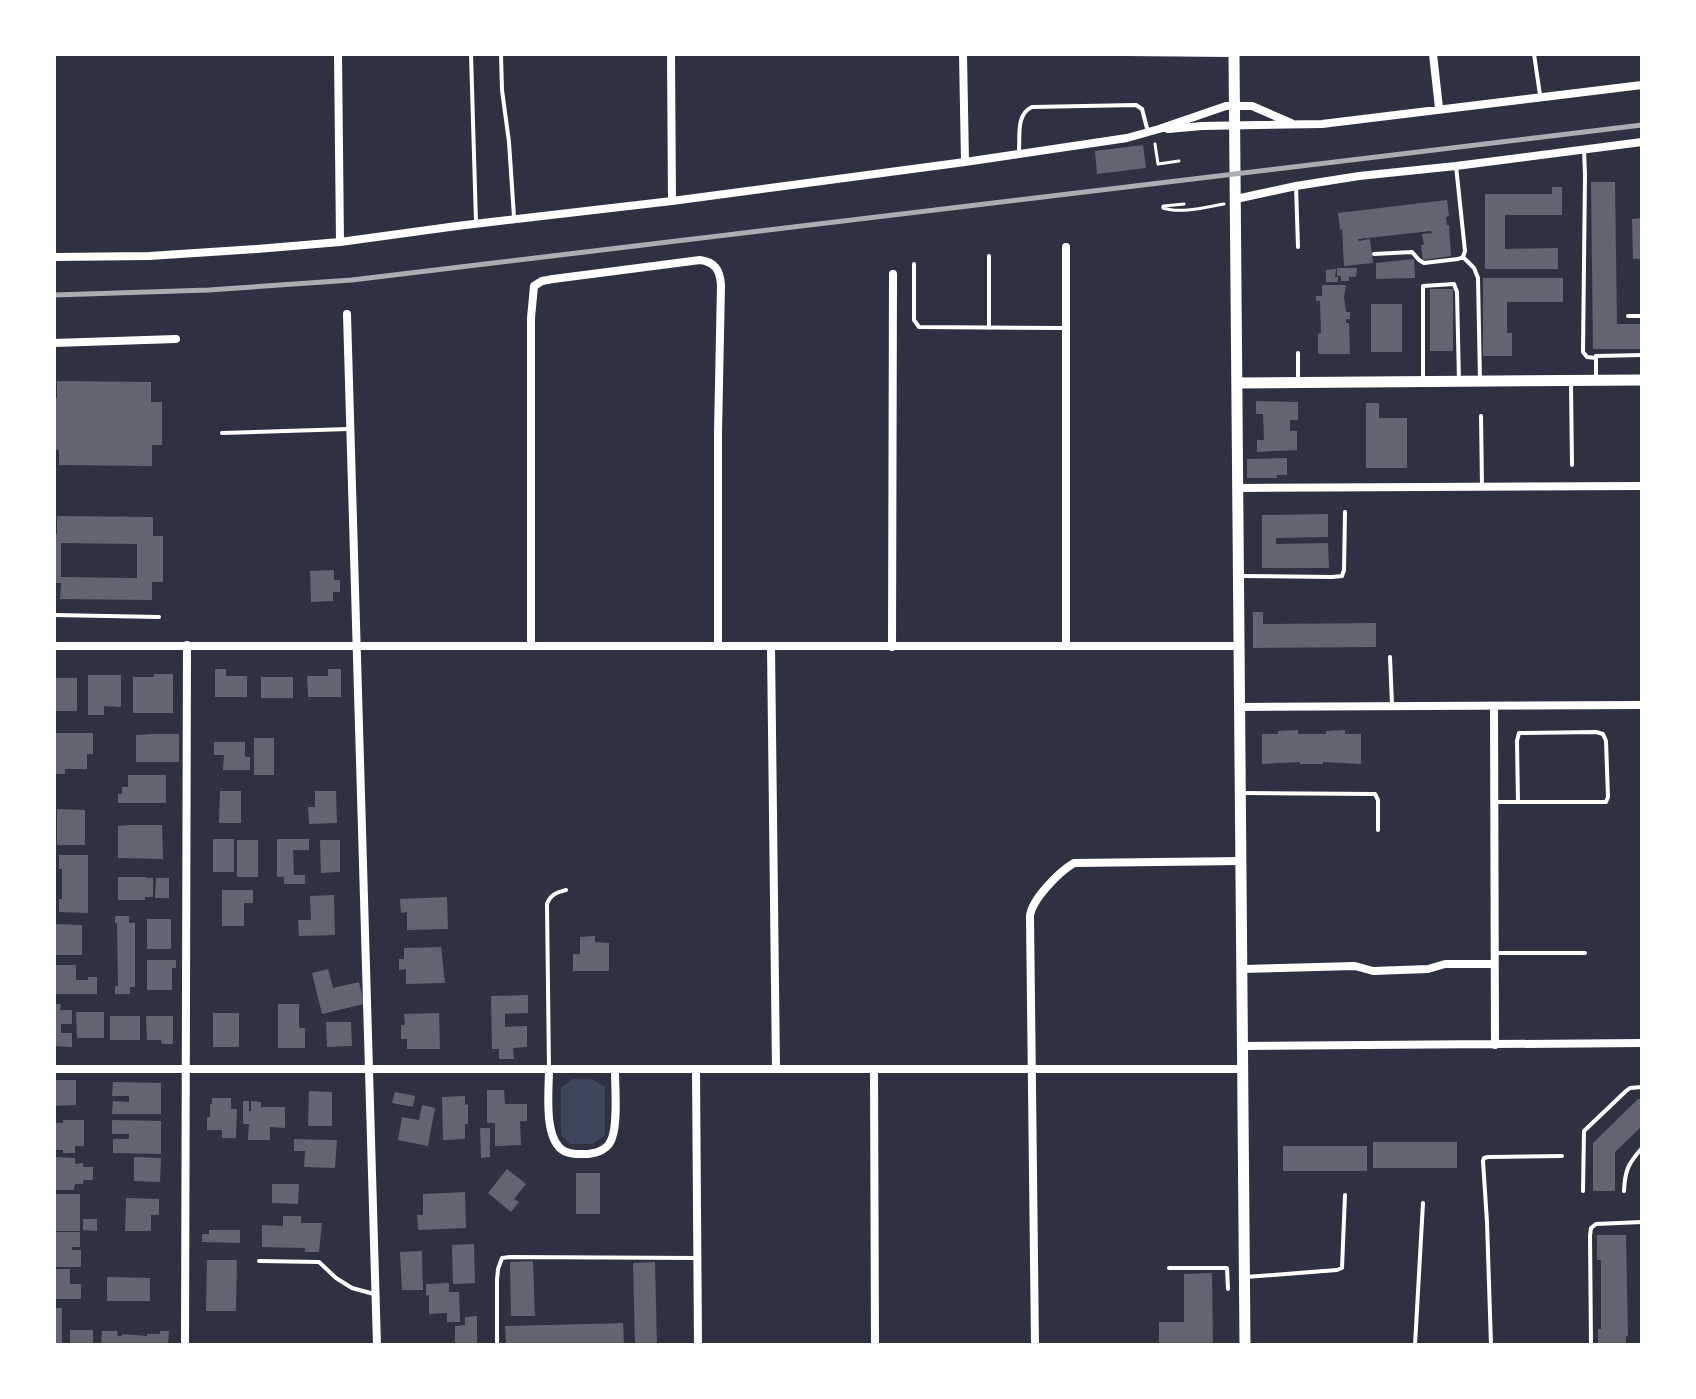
<svg xmlns="http://www.w3.org/2000/svg" width="1696" height="1399" font-family="'Public Sans',sans-serif">
<rect width="100%" height="100%" fill="#2d3142"/>
<path fill="#3c4559" d="M572,1079H592L605,1087V1135L593,1144H570L561,1135V1088Z"/>
<path fill="#626471" fill-rule="evenodd" d="M1143,145L1146,168L1097,174L1095,151Z
M1591,182H1615L1617,324H1642V349H1593Z
M1552,187H1562V215H1505V249L1558,248V269H1485V194H1552Z
M1447,200L1449,216L1446,217L1447,225H1449L1451,256L1423,260L1421,245H1424L1422,234L1432,233L1431,231L1358,239L1359,241L1370,239L1373,263L1344,266L1342,229L1340,230L1338,213Z
M1642,218V259H1633L1632,219Z
M1414,259L1415,278L1376,279V263Z
M1337,268H1357L1356,277H1349V281H1341V276H1337Z
M1336,269L1335,277H1338V282H1326V270Z
M1483,278H1563V302H1507V333H1512V356H1483Z
M1322,285H1346L1344,297L1346,312H1350V319H1346V323H1349L1350,354H1319L1318,352V334L1321,333L1320,301H1316V296H1322Z
M1430,289H1453V351H1430Z
M1371,304H1402V352H1371Z
M57,381L151,382V402H162V445H152V466L59,465V450L54,449V398H57Z
M1256,401L1298,402V420H1290V431H1297V450L1257,452V440H1264L1263,414H1256Z
M1366,403H1379V418H1407V468H1366Z
M1287,458V475H1277V478H1247V459Z
M1328,514V537L1276,538V544L1328,543L1329,568H1262V515Z
M57,516L153,517V536H163V582H152V600L60,599L61,583H54V534H57ZM61,543L137,544V578L61,577Z
M334,570V580H340V592H333V601L311,602L310,571Z
M1253,612H1263V624L1376,623V647L1253,648Z
M215,669H226V676H247V697H215Z
M328,669H341V697H308L307,676H328Z
M154,674H173V713H133V677H154Z
M88,675H121V707L104,706V715H88Z
M261,677H293V698H261Z
M54,678H77V711H54Z
M1298,730V734H1326V731L1345,730V734H1361V764L1323,762V764H1300V762L1262,764V734H1278V731Z
M54,733H93V754H87V769H65V774H54Z
M152,734H179V762H136V735Z
M254,738H274V775H254Z
M214,742H245V757H250V770H223L224,755H214Z
M128,775H166V803H118V794H122V787H128Z
M220,791H241V823H219Z
M315,791H336L337,823L309,824L308,807H315Z
M57,809L85,810V845H57Z
M130,825H162L163,859L118,858V826Z
M213,839H234V872H213Z
M277,839H309V850H293L294,875H305V884H284V877H277Z
M237,840H258V877H237Z
M320,840H340V872L321,873Z
M59,855H88V913L59,912V899H62V869H59Z
M118,877H146V878H153V897H145V900H118Z
M156,878H169V898H155Z
M222,890H253V903H244V926H222Z
M334,895L335,935L299,936L298,920H311L310,896Z
M447,897L448,929L407,930V912L401,913L400,899Z
M115,916H129V923H135V987H130V994H115V986H118L117,923H115Z
M147,919H171V949H147Z
M54,924L82,925V955H54Z
M595,936V942L609,943V971H573V954H580V937Z
M441,947L445,983L406,984V969L399,970V959H404V948Z
M147,960H176V968H172V990H147Z
M54,965H76V980H88V977H97V994H54Z
M328,969L333,988L359,982L364,1004L322,1014L312,973Z
M528,995V1013L505,1014V1027L527,1026V1047L513,1048L514,1059H499V1049H492L491,996Z
M54,1004H61L60,1010H72V1024H61V1033H72V1047L54,1046Z
M278,1004H299V1028H305V1048H278Z
M76,1012H104V1038H77Z
M213,1013H239V1047H213Z
M439,1013L440,1049H407V1039H401V1025H405L404,1014Z
M110,1016H140V1040H110Z
M146,1016H173V1044H162L161,1040H147Z
M326,1022H351L352,1046L327,1047Z
M54,1080H76V1105L54,1106Z
M113,1082L161,1083V1114H112L113,1101L129,1102V1096H112Z
M487,1090H504L505,1104H527V1121H520L521,1145L495,1146V1123H487Z
M309,1091L332,1092V1126H308Z
M395,1092L415,1096L413,1107L392,1103Z
M465,1096V1105L468,1104V1124H465V1139L443,1140L442,1097Z
M212,1098H231V1109H237L236,1138H222V1130H207V1117H210V1104H212Z
M1638,1099H1642V1126L1615,1152V1191H1593V1143Z
M243,1101H249V1111H251V1101L261,1102V1107H285V1128L270,1127V1140H248L249,1124H243Z
M422,1105L435,1108L428,1146L398,1140L402,1117L419,1120Z
M63,1120H84V1146H75V1153H63V1150H54V1123H63Z
M112,1120L161,1121V1154L113,1153V1139H129V1134H112Z
M480,1128H490V1157L481,1158Z
M294,1139L337,1140L335,1168L304,1167L305,1151H294Z
M1373,1142H1457V1168H1373Z
M1283,1146H1367V1171H1283Z
M54,1157L75,1158V1164L83,1163V1167H93V1180H83V1184H75L74,1190H54Z
M134,1157L161,1158L160,1182L134,1181Z
M507,1169L526,1184L514,1199L519,1202L511,1212L488,1193Z
M576,1173H600V1214H576Z
M272,1184H299L298,1204L272,1203Z
M465,1192L466,1228L418,1230L417,1215H423V1194Z
M54,1194H80V1231H54Z
M126,1198L159,1199V1215H151V1231H125Z
M283,1216H301V1223H322L319,1252H305V1248L262,1247V1225L283,1226Z
M83,1219H97V1231L83,1230Z
M209,1230H240V1243L202,1242V1234H209Z
M54,1232H80V1247H72V1250H81V1267H54Z
M1597,1235H1626L1628,1336H1626V1345H1598V1329H1601V1260H1597Z
M474,1244L475,1283L453,1284L452,1245Z
M422,1251L423,1290H402L400,1252Z
M207,1260H237L236,1311H206Z
M533,1261L535,1316H511L510,1262Z
M655,1262L657,1345H635L633,1263Z
M54,1269H70V1284H81V1299H54Z
M1212,1273L1213,1345H1159V1322H1184V1274Z
M107,1277L150,1278V1301H107Z
M449,1283V1292H459L460,1322H447V1313L429,1314V1295L426,1296V1284Z
M54,1308H62V1345H54Z
M477,1316V1345H455V1326L465,1325V1317Z
M623,1323L624,1345H506L505,1326Z
M70,1330H93V1345H70Z
M102,1331H117L118,1336H122V1334L147,1336V1334H160V1331H169L168,1345H101Z"/>
<g fill="none" stroke-linecap="round" stroke-linejoin="round">
<path stroke="#fff" stroke-width="3" d="M1155,144L1158,164L1179,161
M1163,206V208C1181,214 1206,207 1224,204
M1164,206L1184,204"/>
<path stroke="#fff" stroke-width="4" d="M471,54L476,222
M501,54L502,90L509,142L514,217
M1126,54L1231,55
M1534,54L1540,95
M1584,150L1585,175L1583,352L1587,357L1596,358
M1019,152C1020,136 1016,114 1032,107L1136,105L1142,109L1148,132
M1456,166L1465,251L1463,257
M1296,186L1298,247
M1374,254L1412,252L1419,260L1424,263L1458,259L1463,257
M989,256V328
M1463,257L1474,268L1478,278L1480,381
M914,264V320L919,327L1064,328
M1628,316H1642
M1298,353V379
M1423,379V286L1454,284L1457,292L1459,381
M1596,380V356L1642,355
M1571,383L1572,465
M1481,416L1482,486
M222,433L349,429
M1241,576L1332,577L1342,576L1344,570L1345,512
M54,615L159,617
M1390,657L1392,704
M1642,743V757
M1243,793L1375,794L1378,800V830
M1495,802H1606L1608,797L1606,741L1603,734L1596,732L1519,733L1517,741L1518,802
M1497,953H1585
M549,1068L547,904C551,894 556,893 566,890
M1583,1191L1584,1131L1626,1091L1630,1088L1642,1087
M1624,1191C1625,1170 1628,1164 1642,1148
M259,1261L319,1262L336,1278L352,1288L374,1294
M1169,1268H1227L1228,1289
M1246,1277L1337,1270L1342,1268L1345,1195
M497,1345V1280L498,1269L502,1258L510,1257L697,1258
M1415,1345L1423,1203
M1491,1345L1487,1222L1483,1161L1484,1158L1488,1157L1562,1156
M1591,1345L1590,1236L1591,1228L1596,1224L1642,1222"/>
<path stroke="#fff" stroke-width="8" d="M338,54L340,242
M671,54L672,201
M963,54L965,162
M1433,54L1439,108
M1168,129L1202,126L1322,124L1642,85
M1236,199L1296,186L1359,176L1456,166L1642,142
M1066,247V646
M54,257L149,256L257,249L340,242L457,226L672,201L965,162L1127,138L1159,129L1226,106H1252L1291,123
M347,314L377,1345
M54,343L176,339
M1238,488L1642,486
M531,645V318L534,286L542,281L553,279L700,260C715,262 720,270 721,285L718,433V646
M54,646H1238
M771,646L776,1069
M892,647L893,274
M1494,706L1495,1045
M1239,707L1642,705
M1243,969L1355,966L1373,971L1428,969L1445,964H1494
M1243,1046L1642,1043
M54,1069H1243
M549,1069C549,1091 543,1139 564,1151C571,1155 581,1154 588,1154C599,1153 609,1148 612,1138C618,1122 615,1088 615,1070
M696,1070L698,1345
M874,1070L875,1345
M185,1345L187,645
M1035,1345L1030,916C1032,899 1059,872 1074,863L1242,861"/>
<path stroke="#fff" stroke-width="11" d="M1234,54L1245,1345
M1237,383L1642,380"/>
<path stroke="#abadb3" stroke-width="5" d="M54,295L209,290L352,280L1642,125"/>
</g>
<rect width="1696" height="1399" fill="none" stroke="#ffffff" stroke-width="112"/>
</svg>
